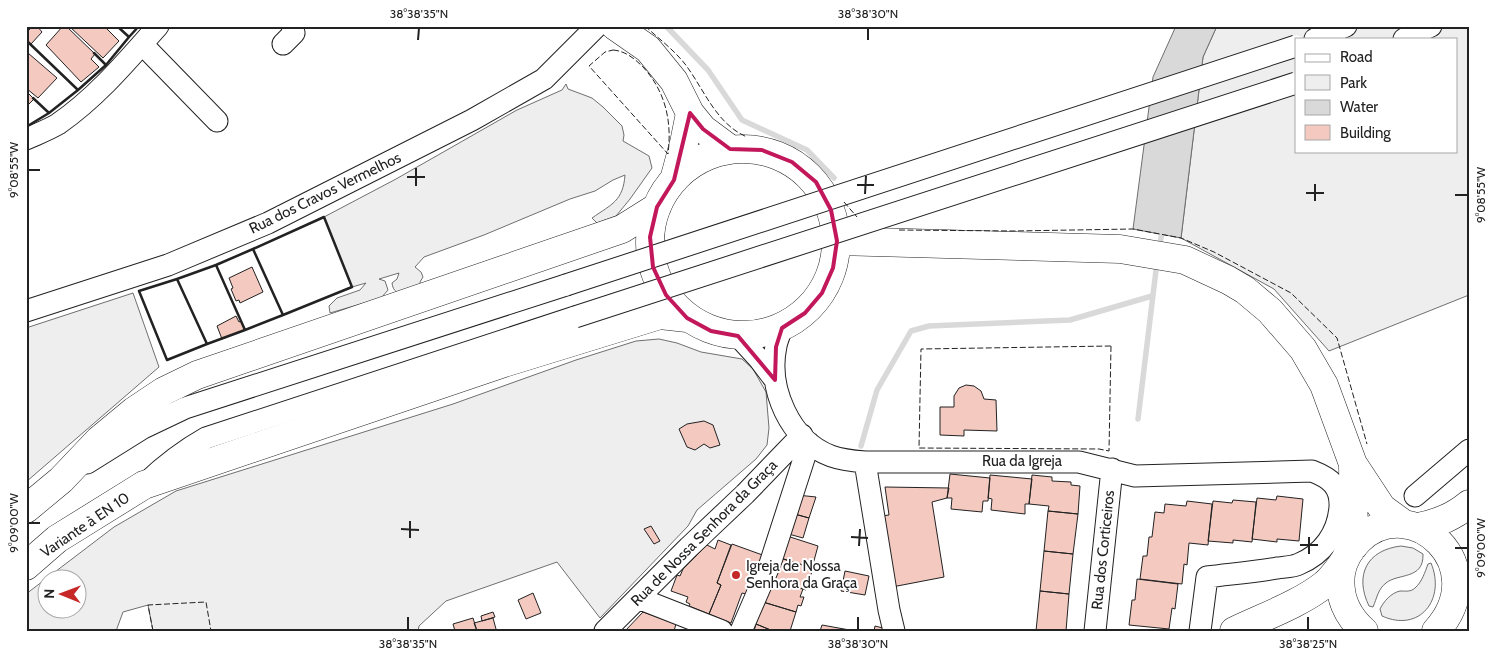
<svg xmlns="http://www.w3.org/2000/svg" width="1495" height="657" font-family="Cabin,sans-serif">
<rect width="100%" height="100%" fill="#fff"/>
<path fill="#eee" stroke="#6f6f6f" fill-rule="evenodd" d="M1217,26H1469V295L1329,351L1274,289L1181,238L1203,57ZM1296,39H1456V151H1296Z
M566,84L568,89L592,98L603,107L622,126L624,135L623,141L649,156L652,168L630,199L616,216L597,223L592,218C612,204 623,201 625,175L613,180L595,191L570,199L484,235L424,257L415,267L421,272L423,277L420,282L421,286C410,290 394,300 392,283L397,279L399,273L379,279L385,281L388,290L381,298L330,313L329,306L337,298L360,290L366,283L352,287L324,217L396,179L517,110L562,90Z
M133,293L159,367L26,482V328Z
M659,339L677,343L701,352L742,359L753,369L766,392L769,428L767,445L756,459L697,510L688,526L600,618L557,562L446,601L419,626L418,631H153L148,605L123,612L116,631H26V594L114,527L176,491L453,404L576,360L636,341ZM48,580H78V610H48Z
M1401,546L1413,548L1423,554C1424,580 1398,573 1386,583C1378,589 1377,598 1373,607L1369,606C1354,575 1367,550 1401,546Z
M1431,563C1446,599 1420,633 1382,616L1380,609C1384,601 1391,593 1400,591C1406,591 1411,592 1415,588C1422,582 1425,572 1428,564Z"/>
<path fill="#d9d9d9" stroke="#6f6f6f" d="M1176,26H1217L1203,57L1181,238L1133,229L1153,77Z"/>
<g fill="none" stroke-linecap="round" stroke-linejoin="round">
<path stroke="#d9d9d9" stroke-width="5.5" d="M666,26L708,70L742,120L807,150L834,178
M1159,248L1163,228
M1138,419L1157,262
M861,446L877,390L911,331L929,326L1070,320L1152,296"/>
</g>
<path fill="#f3c9c0" stroke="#222" d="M33,26H37L42,32L31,44L26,40V33Z
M63,26H66L95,54L91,59L99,67L81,82L46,45Z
M69,26H104L119,41L103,58Z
M28,53L57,78L38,98L26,88Z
M26,91L34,99L26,107Z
M252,267L263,292L240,303L239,300L236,301L231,289L233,288L229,278Z
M236,316L239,322L241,321L245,330L222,339L217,326Z
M966,385L974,386L981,391L984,399L996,400L997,431L964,430V436L940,435V407H954V396L959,388Z
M704,421L713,425L720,445L710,448L704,444L695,450L687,447L679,429L687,424Z
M950,474L990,478L988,501H983L982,512L951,509L952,498H947Z
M990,475L1032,479L1029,504H1025V514L991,510L992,499L988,498Z
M1032,475L1052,477V481L1071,482V485L1080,486L1078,514L1048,511L1049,506L1029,504Z
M885,487L949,488L947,498L932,502L944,577L892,587L881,516L889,515Z
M797,495L816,497L809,518L791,513Z
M1277,496L1303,499L1299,541L1277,539V542L1252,539L1257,498L1276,500Z
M1233,500L1256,502L1252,542L1233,540V543L1208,541L1213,501L1232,503Z
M1187,501L1212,504L1208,545L1189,543L1187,565L1184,564L1182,584L1140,579L1143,556H1147L1149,537H1152L1155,512L1164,513L1165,504L1186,506Z
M1048,511L1078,514L1073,554L1044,551Z
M791,513L809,518L803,538L785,533Z
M651,526L660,541L654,544L644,529Z
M784,535L818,546L812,568L777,557Z
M718,540L731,545L717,583L721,585L709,614L689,606L690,604L686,602L688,597L671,591L677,575L680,576L683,569L707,545L715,549Z
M732,544L768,557L764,567L757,565L746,594L742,593L731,623L709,614L721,585L717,583Z
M1044,551L1073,554L1069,594L1040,591Z
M777,557L813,568L806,590L770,579Z
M845,571L869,576L865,595L841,591Z
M770,579L803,589L800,597H804L801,606L798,605L796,612L763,602Z
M1137,579L1178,584L1175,609L1172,608L1169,629L1129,625L1132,600H1135Z
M1040,591L1069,594L1066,631H1036Z
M533,593L541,613L526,619L518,600Z
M763,602L796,612L790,631H773L756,624Z
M493,612L495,617L482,621L481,616Z
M643,612L676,624L674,631H625Z
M473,618L477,631H455L453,624Z
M493,618L496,629L494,631H477L474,623Z
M756,624L773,631H754Z
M822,625L855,631H820Z
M875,626L887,629V631H874Z"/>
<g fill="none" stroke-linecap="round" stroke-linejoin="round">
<g stroke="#222" stroke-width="23">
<path id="minor" d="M1315,39L1346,26
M1404,39L1431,26
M142,44L217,121
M283,44L294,33L292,26
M26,139C37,134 48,130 58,124C97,97 127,61 158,26
M26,311L168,265L268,223L472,120L544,79L597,26
M782,328C780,334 777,340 776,346C767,388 790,441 831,456C842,460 853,461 865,462H1079L1135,476L1312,471C1330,478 1341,486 1340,507C1338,533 1323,554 1299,564C1293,567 1284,567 1277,568C1254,572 1230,574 1207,577L1200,631
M738,336L759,359L775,380
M865,462L889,610L894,631
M87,463L143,428L185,408L566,285
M146,483C165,465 183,451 206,438L575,317
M1415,496L1469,450
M638,598L722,631
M605,631L689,547L745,494L802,435
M741,631L770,564L809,443
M1095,631L1112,469"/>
</g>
<g stroke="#222" stroke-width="29">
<path id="major" d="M615,26L648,49L674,81L690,113L703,129L730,149
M650 242a93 93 0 1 1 186 0a93 93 0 1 1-186 0Z
M674,180L684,143L690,113
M837,241L1120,249L1185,260L1228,280L1245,290L1270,311L1303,349L1324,385L1353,464L1382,508L1404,524
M1353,465L1354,546
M26,509L61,480L99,440L134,411L164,391L197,375L622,229L657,207
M1418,527C1438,523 1453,517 1469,504
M26,566L57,539L144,485L504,363L660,315L687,318
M1234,631C1263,617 1300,604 1325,584C1333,577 1339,568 1345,560
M1364,631C1347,616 1338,596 1341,573C1343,560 1350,549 1359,540C1411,490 1495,566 1436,631"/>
</g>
<use href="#minor" stroke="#fff" stroke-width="21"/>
<use href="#major" stroke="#fff" stroke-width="28"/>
<g stroke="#222" stroke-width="23" stroke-linecap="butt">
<path id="minor-bridge" d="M566,285L1296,46
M575,317L1296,83"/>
</g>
<use href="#minor-bridge" stroke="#fff" stroke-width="21"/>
<path stroke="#222" stroke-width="1" stroke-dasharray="6 2.5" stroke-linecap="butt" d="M645,26C658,38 674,50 685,64C704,89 716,124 747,137
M613,50C625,51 634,58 643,67C666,92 672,122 668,154L589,66L605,52Z
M844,202L857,217
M899,230L1014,231L1133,229L1181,238L1214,252L1291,293L1337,338L1367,444
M1111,346L1109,451L1099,449L919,448L921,349Z
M153,631L148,605L206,602L211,631"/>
<path stroke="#222" stroke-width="2.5" d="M117,26L129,37L139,26
M28,42L78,90L106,65
M94,53L106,65L129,37
M33,98L49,113L78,90
M26,127L49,113
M324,217L352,287L283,315L253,249Z
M253,249L283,315L245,330L216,265Z
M216,265L245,330L207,344L177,279Z
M177,279L207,344L167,360L139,291Z"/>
</g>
<path fill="none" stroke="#c2185b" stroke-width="4" stroke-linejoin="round" d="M690,113L703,129L730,149L762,150L792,162L816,182L831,210L837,241L833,268L822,293L805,313L782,328L776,347L775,380L738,336L711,331L687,318L666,295L653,267L650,237L657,207L674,180Z"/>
<path fill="none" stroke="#222" stroke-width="2" d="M418,40L419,28M868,40V28M28,170H40M407,177H425M857,185H874M416,186V168M1306,193H1324M865,194L866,176M1455,195H1468M1315,201V184M28,523H40M401,529L419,530M851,537L868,538M410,538V521M1300,545H1318M859,546L860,529M1455,548H1468M1309,554V537M408,630V617M858,630V617M1308,630V617"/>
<circle fill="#c62828" stroke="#fff" stroke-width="2" cx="736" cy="575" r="5"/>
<g text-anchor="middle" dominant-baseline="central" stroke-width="4" stroke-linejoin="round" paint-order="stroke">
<g font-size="15" fill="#222" stroke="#fff">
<text transform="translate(325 193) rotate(-26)">Rua dos Cravos Vermelhos</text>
<text x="1022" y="461">Rua da Igreja</text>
<text transform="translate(85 525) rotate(-34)">Variante à EN 10</text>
<text transform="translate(704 533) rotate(-45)">Rua de Nossa Senhora da Graça</text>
<text transform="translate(1103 550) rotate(-84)">Rua dos Corticeiros</text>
</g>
<g font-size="15" fill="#222" stroke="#fff" text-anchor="start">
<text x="746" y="566">Igreja de Nossa<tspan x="746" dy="17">Senhora da Graça</tspan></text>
</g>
</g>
<rect width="1495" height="657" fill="none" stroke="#ffffff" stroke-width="55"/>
<rect x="1295" y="38" width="162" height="115" fill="#ffffff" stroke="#a7a7a7"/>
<rect x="1305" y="54" width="25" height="8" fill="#ffffff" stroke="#a7a7a7"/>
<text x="1340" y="62" font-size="15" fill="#222222">Road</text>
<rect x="1305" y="75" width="25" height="15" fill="#eeeeee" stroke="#a7a7a7"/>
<text x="1340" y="88" font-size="15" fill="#222222">Park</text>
<rect x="1305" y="100" width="25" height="15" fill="#d9d9d9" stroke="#a7a7a7"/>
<text x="1340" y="112" font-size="15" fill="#222222">Water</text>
<rect x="1305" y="125" width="25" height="15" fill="#f3c9c0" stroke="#a7a7a7"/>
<text x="1340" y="138" font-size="15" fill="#222222">Building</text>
<g transform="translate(62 594) rotate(271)"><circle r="24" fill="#ffffff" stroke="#a7a7a7"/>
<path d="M0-4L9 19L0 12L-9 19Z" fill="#c62828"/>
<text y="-8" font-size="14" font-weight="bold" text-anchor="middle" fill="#222222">N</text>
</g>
<rect x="28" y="28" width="1440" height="602" fill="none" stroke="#222" stroke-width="2"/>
<g font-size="12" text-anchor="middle" fill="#222">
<text x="419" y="18">38°38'35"N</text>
<text x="868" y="18">38°38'30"N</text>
<text transform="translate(14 170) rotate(-90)" y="4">9°08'55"W</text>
<text transform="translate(1481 195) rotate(-90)" y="4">9°08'55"W</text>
<text transform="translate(14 523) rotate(-90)" y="4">9°09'00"W</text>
<text transform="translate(1481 548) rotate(-90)" y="4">9°09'00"W</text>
<text x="408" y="648">38°38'35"N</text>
<text x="858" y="648">38°38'30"N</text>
<text x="1308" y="648">38°38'25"N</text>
</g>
</svg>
